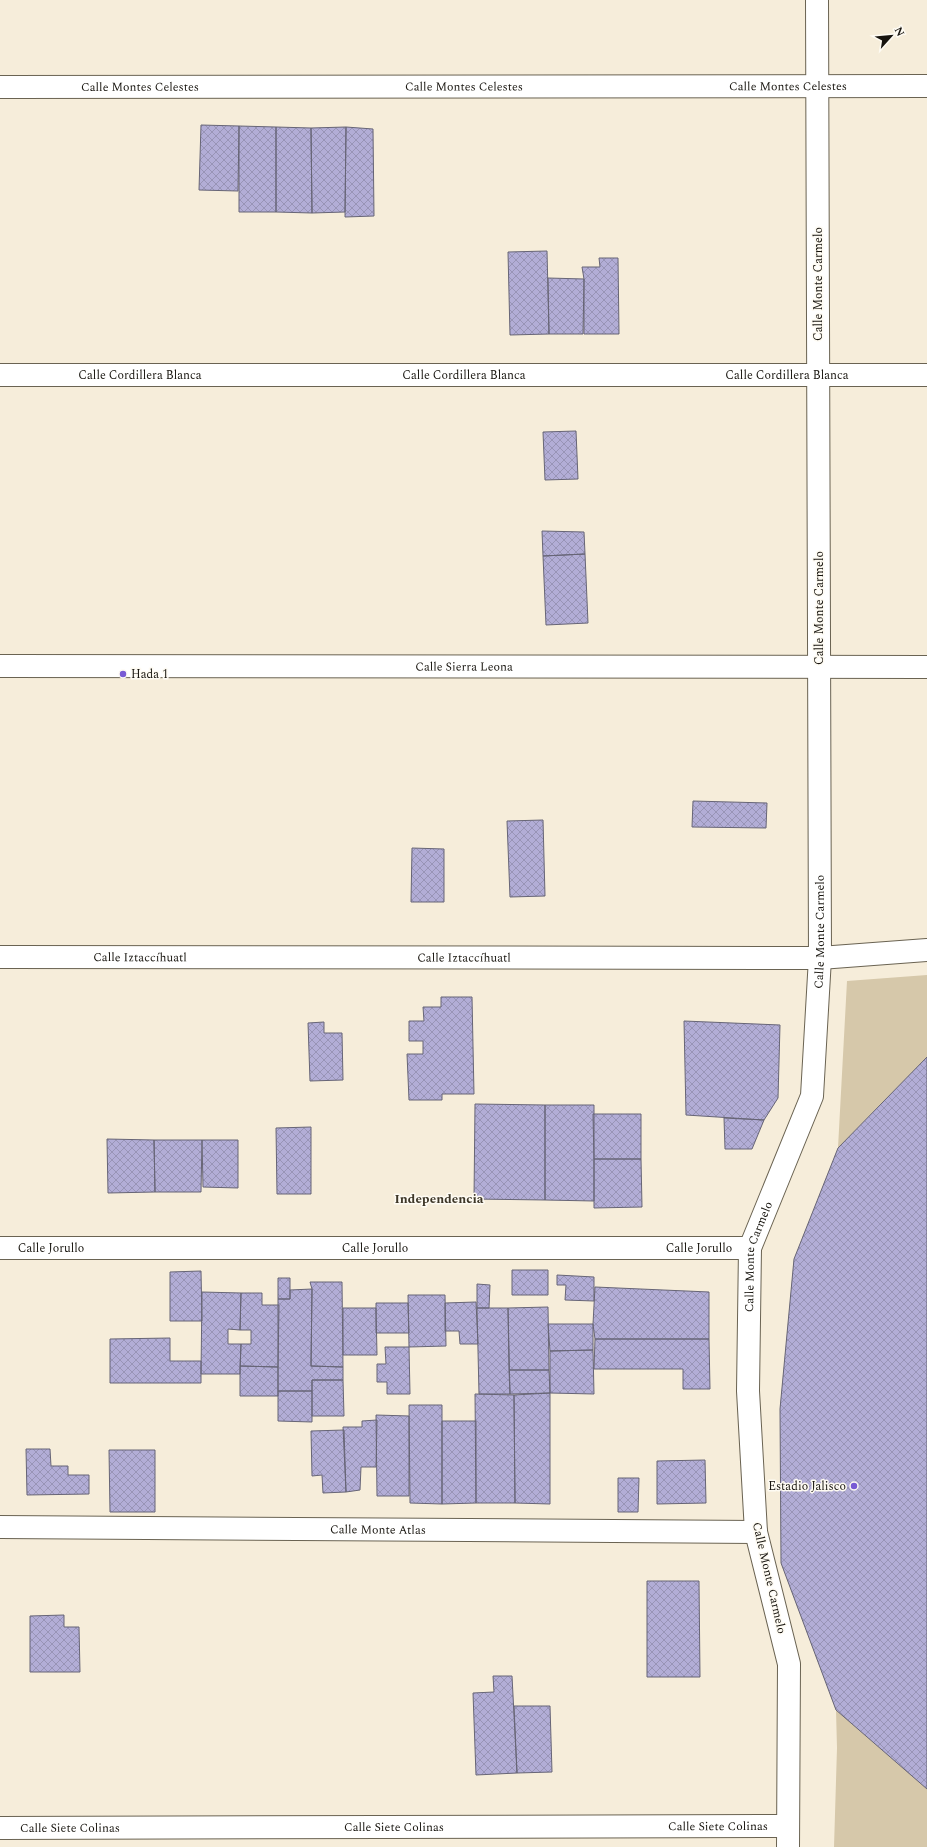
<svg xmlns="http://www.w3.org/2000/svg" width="927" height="1847" font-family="Spectral,serif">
<defs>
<pattern id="building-cross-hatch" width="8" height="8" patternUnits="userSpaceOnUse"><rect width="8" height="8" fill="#b2add6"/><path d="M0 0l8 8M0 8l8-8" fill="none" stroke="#9894b6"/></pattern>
</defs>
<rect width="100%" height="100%" fill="#f6edda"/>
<path fill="#d6c8aa" d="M927,975V1847H834L837,1748L836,1710L781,1563L780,1409L794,1259L838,1148L847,981Z"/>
<path fill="url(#building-cross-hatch)" stroke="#676576" d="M201,125L239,126L238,191L199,190Z
M239,126L276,127V212H239Z
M276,127L311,128L312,213L276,212Z
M346,127L345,212L312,213L311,128Z
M346,127L373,129L374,216L345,217Z
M547,251L549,334L510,335L508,252Z
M599,258H618L619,334H584V279L582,267H600Z
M548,278L584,279L583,334H549Z
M576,431L578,479L545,480L543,432Z
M542,531L584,532L585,554L543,556Z
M585,554L588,623L546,625L543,556Z
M693,801L767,803L766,828L692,827Z
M543,820L545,896L510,897L507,821Z
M412,848L444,849V902H411Z
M441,997H472L474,1094H442V1100H409L407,1054H423V1041H409V1021H424L423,1007H441Z
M684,1021L780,1025L778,1098L764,1120L686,1115Z
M324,1022V1033H342L343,1080L310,1081L308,1023Z
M927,1057V1789L836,1710L781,1563L780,1409L794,1259L838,1148Z
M475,1104L545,1105V1200L474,1199Z
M545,1105H594V1201L545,1200Z
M593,1114H641V1159H594Z
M724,1118L764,1120L752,1149H725Z
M311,1127V1194H277L276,1128Z
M107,1139L154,1140L155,1192L108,1193Z
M154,1140H202L201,1192H155Z
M202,1140H238V1188L203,1187Z
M594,1159H641L642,1207L594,1208Z
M512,1270H548V1295H512Z
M201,1271L202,1321H170V1272Z
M557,1275L594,1277V1301L565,1300L566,1285H557Z
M278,1278H290V1299H278Z
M310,1282H342L343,1367L311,1366L312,1289Z
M477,1284L490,1285L489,1308H477Z
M595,1287L709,1292V1339H595L593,1324Z
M312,1289L311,1366L343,1367V1380H312V1391H278V1299H290V1290Z
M202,1292L241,1293L240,1330L228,1329V1344H241L240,1374H201Z
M241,1293H262V1305H279L278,1367L240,1366L241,1344H251V1330H240Z
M408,1295H445L446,1346L409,1347Z
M476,1302L478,1344H460L459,1331H445V1303Z
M376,1303H408L409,1333H376Z
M548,1307L549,1370H509L508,1308Z
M343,1308H376L377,1355H343Z
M477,1308H508L510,1394H479Z
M548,1324H593V1350L550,1351Z
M170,1338V1361H201V1383H110V1339Z
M595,1339H709L710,1389H683V1369H594Z
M385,1347H409L410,1394H387V1382H377V1364H386Z
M593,1350L594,1394L550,1393V1351Z
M240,1366L278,1367V1396H240Z
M509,1370H549L550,1393L510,1394Z
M312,1380H343L344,1416H312Z
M278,1391H312V1422L278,1421Z
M550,1393V1504L515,1503L514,1395Z
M475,1394L514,1395L515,1503H476Z
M409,1405H442V1504L410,1503Z
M376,1415L409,1416V1496H377Z
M377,1420L376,1467H361L360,1490L346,1492L343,1427H362V1421Z
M442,1421H476V1503L442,1504Z
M344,1430L346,1492L323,1493L322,1475L312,1476L311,1431Z
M26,1449H50L51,1466H68V1475H89V1494L27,1495Z
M109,1450H155V1512H110Z
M705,1460L706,1503L657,1504V1461Z
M618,1478H639L638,1512H618Z
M647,1581H699L700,1677H647Z
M64,1615V1627H79L80,1672H30V1616Z
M493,1676H512L517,1773L476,1775L473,1693L494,1692Z
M514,1706H550L552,1772L517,1773Z"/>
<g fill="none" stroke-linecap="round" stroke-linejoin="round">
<g stroke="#6a6352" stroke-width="24">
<g id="minor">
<path id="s1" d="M0,87L927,86"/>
<path id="s2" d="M0,375H927"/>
<path id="s3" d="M0,666L927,667"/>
<path id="s4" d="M0,957L820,958L927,950"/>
<path id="s5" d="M0,1248H750"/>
<path id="s6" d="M0,1527L756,1532"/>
<path id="s7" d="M0,1828L788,1826"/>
<path id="s8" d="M788,1847L789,1664L756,1532L748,1391L750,1248L812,1096L820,958L817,0"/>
</g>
</g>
<use href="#minor" stroke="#fff" stroke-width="22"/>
</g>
<g fill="#785ad4" stroke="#fefbf3" stroke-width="1.5">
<circle cx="123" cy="674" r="4"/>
<circle cx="854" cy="1486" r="4"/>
</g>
<g text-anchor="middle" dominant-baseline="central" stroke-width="3" stroke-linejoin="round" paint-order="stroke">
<g font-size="12" fill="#17140e" stroke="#fefbf3">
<text stroke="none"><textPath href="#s1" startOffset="464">Calle Montes Celestes</textPath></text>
<text stroke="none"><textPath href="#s1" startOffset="788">Calle Montes Celestes</textPath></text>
<text stroke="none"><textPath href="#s1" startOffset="140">Calle Montes Celestes</textPath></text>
<text transform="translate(818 284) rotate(-90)">Calle Monte Carmelo</text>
<text stroke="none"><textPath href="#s2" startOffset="140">Calle Cordillera Blanca</textPath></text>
<text stroke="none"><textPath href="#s2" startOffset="464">Calle Cordillera Blanca</textPath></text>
<text stroke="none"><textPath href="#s2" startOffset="787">Calle Cordillera Blanca</textPath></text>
<text transform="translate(819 608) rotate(-90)">Calle Monte Carmelo</text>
<text stroke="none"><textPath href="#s3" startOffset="464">Calle Sierra Leona</textPath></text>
<text stroke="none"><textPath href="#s8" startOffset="932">Calle Monte Carmelo</textPath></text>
<text stroke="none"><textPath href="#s4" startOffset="140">Calle Iztaccíhuatl</textPath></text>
<text stroke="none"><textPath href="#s4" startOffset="464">Calle Iztaccíhuatl</textPath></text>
<text stroke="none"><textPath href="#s5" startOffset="51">Calle Jorullo</textPath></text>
<text stroke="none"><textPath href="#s5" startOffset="375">Calle Jorullo</textPath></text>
<text stroke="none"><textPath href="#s5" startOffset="699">Calle Jorullo</textPath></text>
<text stroke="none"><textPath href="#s8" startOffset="596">Calle Monte Carmelo</textPath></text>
<text stroke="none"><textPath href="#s6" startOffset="378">Calle Monte Atlas</textPath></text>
<text transform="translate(769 1578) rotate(77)">Calle Monte Carmelo</text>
<text stroke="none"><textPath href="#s7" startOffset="718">Calle Siete Colinas</textPath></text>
<text stroke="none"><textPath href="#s7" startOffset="394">Calle Siete Colinas</textPath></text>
<text stroke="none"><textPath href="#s7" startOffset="70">Calle Siete Colinas</textPath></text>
</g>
<g font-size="12" fill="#17140e" stroke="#fefbf3" text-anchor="start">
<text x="131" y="674">Hada 1</text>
<text x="846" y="1486" text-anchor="end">Estadio Jalisco</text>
</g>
<g font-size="13" font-weight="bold" fill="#3d3627" stroke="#fefbf3">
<text x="439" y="1199">Independencia</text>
</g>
</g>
<g transform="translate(891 36) rotate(63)" stroke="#fefbf3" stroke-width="3" paint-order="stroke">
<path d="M0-3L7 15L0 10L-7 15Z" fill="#17140e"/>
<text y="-6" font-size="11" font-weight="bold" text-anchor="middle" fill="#17140e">N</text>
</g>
</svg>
